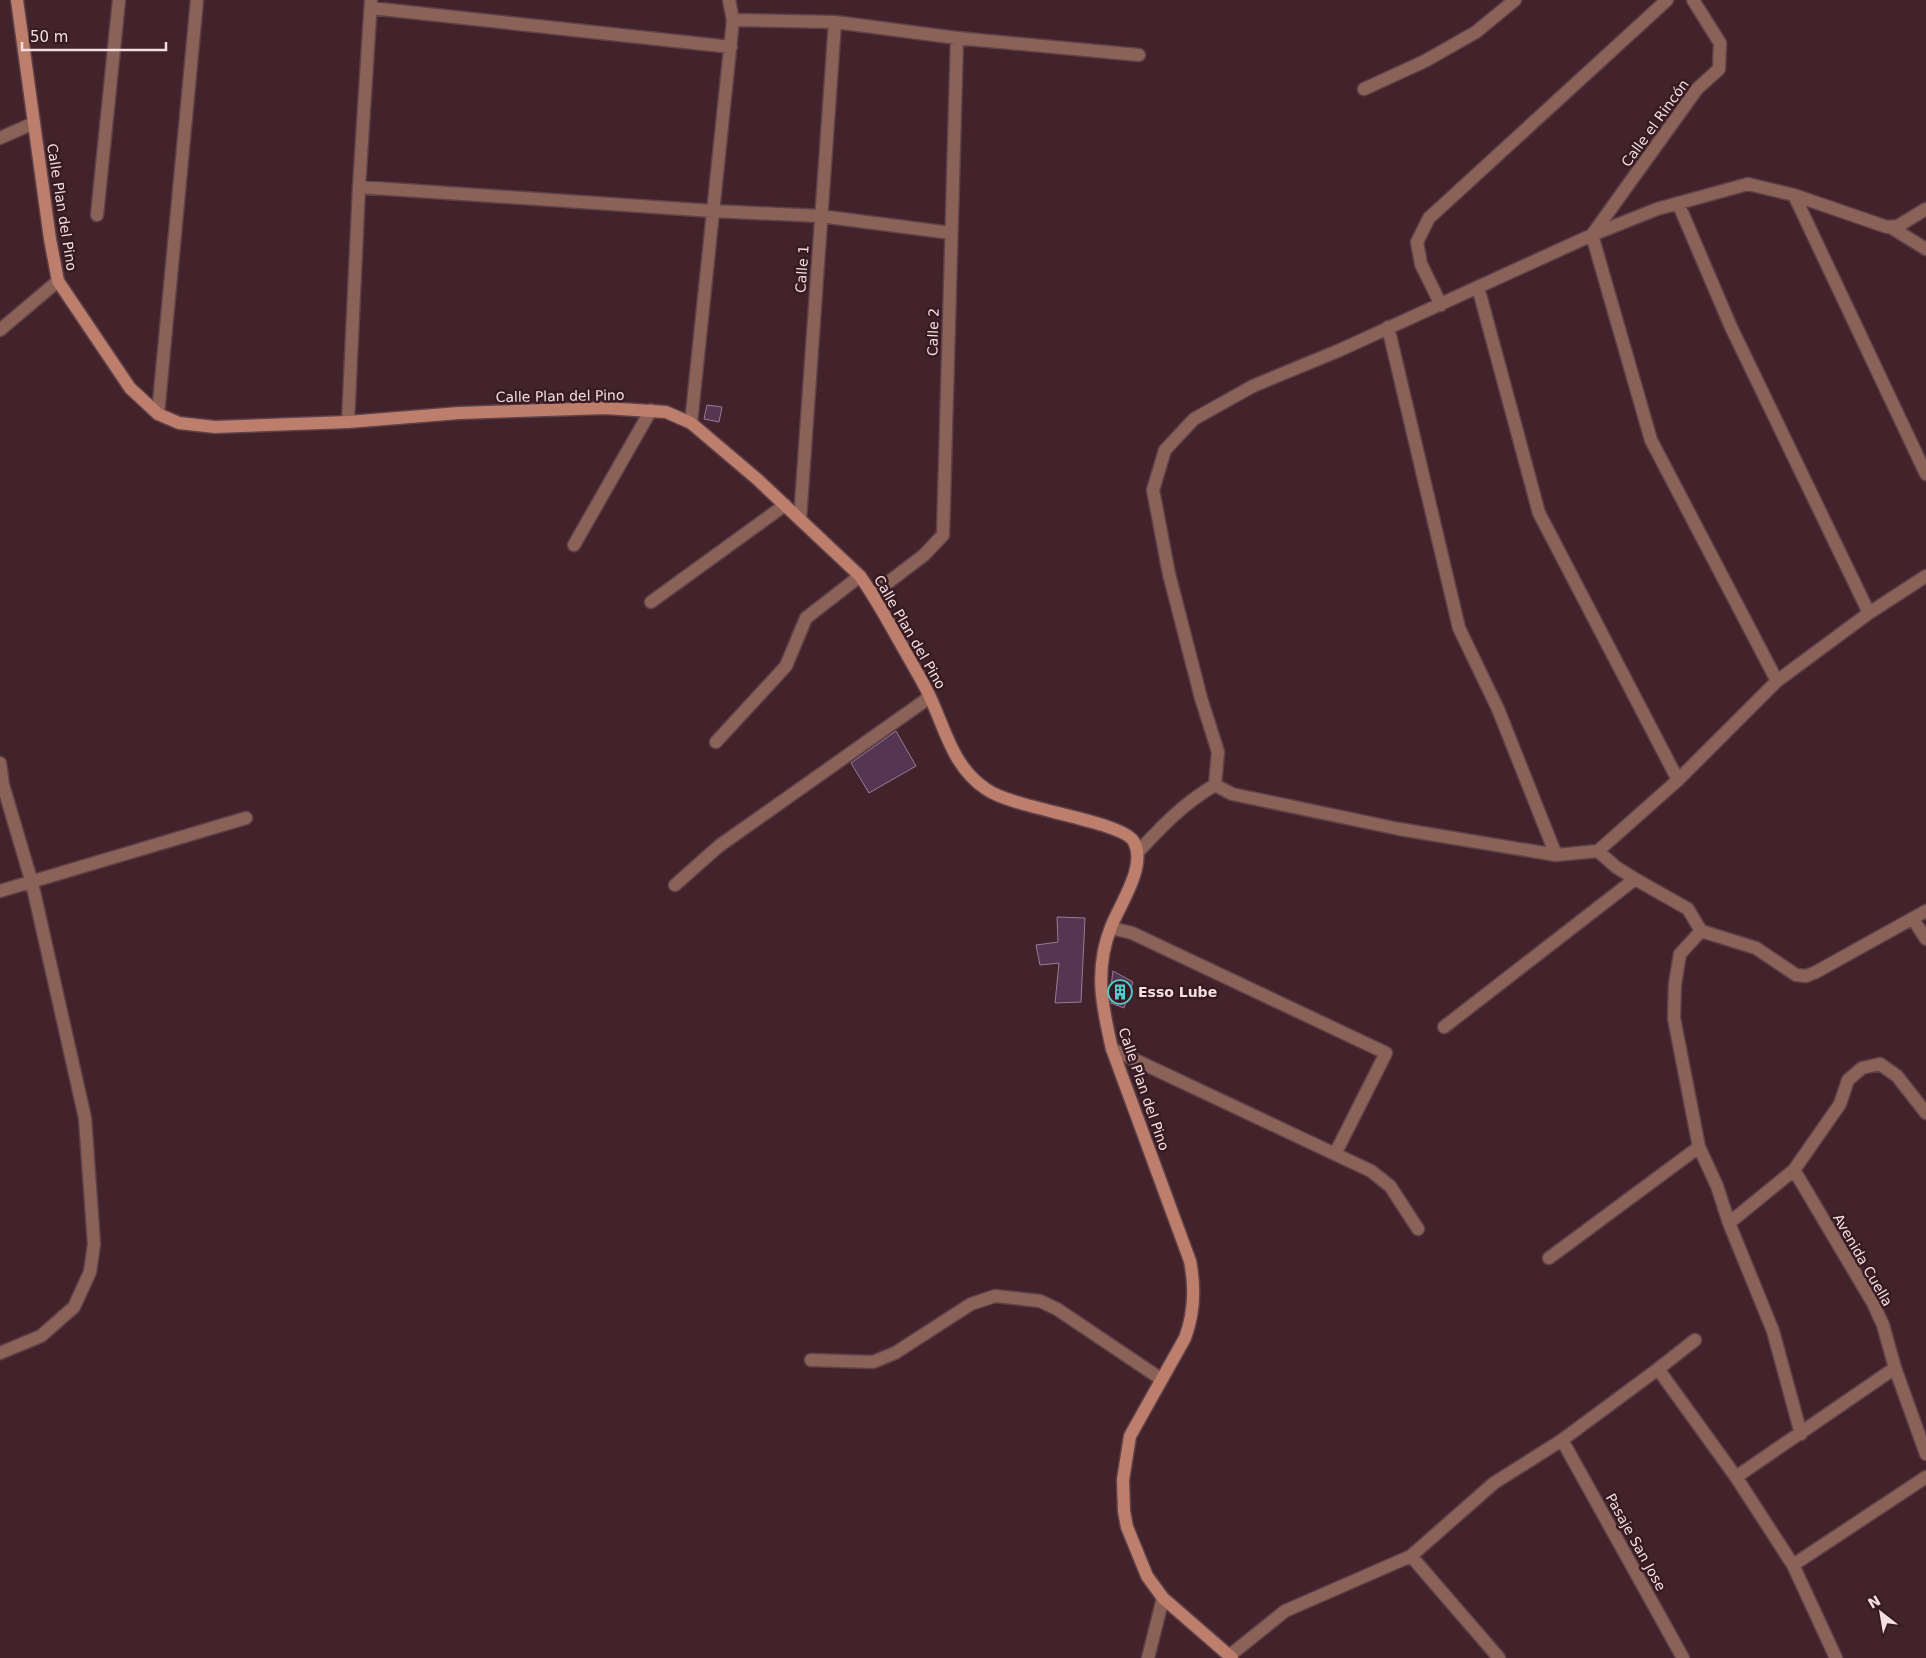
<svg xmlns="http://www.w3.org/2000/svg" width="1926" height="1658" font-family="'DejaVu Sans',sans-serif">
<rect width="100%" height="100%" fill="#42232c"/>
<path fill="#553552" stroke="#977c94" d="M707,405L722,407L719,422L704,419Z
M896,731L916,766L869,793L851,763Z
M1057,917L1085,918L1081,1002L1055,1003L1059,963L1040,965L1036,945L1058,942Z
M1113,971L1133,982L1124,1008L1111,1003L1110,994Z"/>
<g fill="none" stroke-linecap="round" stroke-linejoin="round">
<g stroke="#5e4149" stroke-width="15">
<path id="street" d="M1693,0L1720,43L1719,69L1697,89L1592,235L1651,440L1777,681
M371,8L731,47
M733,20L835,22L957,38L1139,55
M1364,89L1425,61L1476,32L1515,0
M0,138L34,123
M359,187L713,211L820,216L951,233
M1794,195L1926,474
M1678,203L1731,327L1869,613
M97,215L119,0
M1892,228L1926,249
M1478,287L1539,513L1678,780
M1441,305L1421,264L1417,242L1429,218L1667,0
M1388,327L1459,628L1498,709L1556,855
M0,330L58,281
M158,414L197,0
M348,422L359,187L371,0
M691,423L733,20L729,0
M800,519L835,22
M574,545L651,410
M873,594L924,555L943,535L957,38
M651,602L785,505
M716,742L786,666L806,618L860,576
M0,763L3,785L32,883L85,1118L94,1244L90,1272L74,1307L41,1336L0,1353
M1215,785L1232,794L1399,829L1556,855L1598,851L1616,867L1635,879L1688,909L1701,931L1756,948L1796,975L1806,976L1816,972L1926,911
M1598,851L1678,780L1777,681L1869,613L1926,576
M1138,852C1162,826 1184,803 1215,785L1218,752L1201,698L1169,574L1153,490L1165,450L1194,419L1253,386L1340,350L1592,235L1657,209L1748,184L1794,195L1887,227L1898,226L1926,209
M675,885L719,846L930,697
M0,891L246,818
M1913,919L1926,939
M1111,928L1132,933L1386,1053L1335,1154
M1701,931L1680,954L1675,984L1674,1018L1699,1147L1717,1186L1729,1223L1773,1331L1801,1434
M1444,1027L1635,879
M1112,1049L1371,1171L1390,1186L1418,1229
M1794,1170L1873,1303L1883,1325L1895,1368L1926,1454
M1729,1223L1794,1170L1840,1104L1848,1080L1862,1068L1880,1064L1897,1076L1926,1113
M1549,1258L1699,1147
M811,1360L873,1362L895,1353L971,1304L995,1296L1040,1301L1057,1309L1161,1379
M1658,1369L1736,1477L1793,1565L1836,1658
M1562,1440L1683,1658
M1736,1477L1895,1368
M1411,1556L1499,1658
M1793,1565L1926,1477
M1229,1656L1285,1611L1411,1556L1494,1483L1562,1440L1658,1369L1695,1340
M1148,1658L1163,1598"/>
</g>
<g stroke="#5e4149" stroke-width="15">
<path id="secondary" d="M17,0L50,239L58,281L130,388L158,414L179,423L215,427L348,422L459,413L605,408L666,412L691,423L757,479L860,576C877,600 890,625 905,651C913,666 923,681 930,697C946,731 953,767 986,789C1013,809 1124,821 1134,842C1147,866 1120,904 1111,927C1094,970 1102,1006 1112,1049L1190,1261C1195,1286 1194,1314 1185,1338L1130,1436L1123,1480L1124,1511L1127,1527L1147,1576L1163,1598L1232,1658"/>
</g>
<use href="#street" stroke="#8a6257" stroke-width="12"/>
<use href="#secondary" stroke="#be7e6c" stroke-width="12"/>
</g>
<defs>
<g id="building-ring" transform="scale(1.25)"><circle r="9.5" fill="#371a22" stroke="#52cdcd" stroke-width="1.5"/><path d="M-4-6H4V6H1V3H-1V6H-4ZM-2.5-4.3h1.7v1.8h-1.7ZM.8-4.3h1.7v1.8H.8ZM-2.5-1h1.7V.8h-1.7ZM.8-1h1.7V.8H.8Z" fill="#52cdcd"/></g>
</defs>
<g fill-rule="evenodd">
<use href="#building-ring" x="1120" y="992"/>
</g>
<g text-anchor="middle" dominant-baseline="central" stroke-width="5" stroke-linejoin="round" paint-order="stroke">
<g font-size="14" fill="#f3dee2" stroke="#371a22">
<text transform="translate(1655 123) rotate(-54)">Calle el Rincón</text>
<text transform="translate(62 207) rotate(81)">Calle Plan del Pino</text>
<text transform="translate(802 269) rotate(-86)">Calle 1</text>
<text transform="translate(933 332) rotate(-88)">Calle 2</text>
<text transform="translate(560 396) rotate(-1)">Calle Plan del Pino</text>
<text transform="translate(910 632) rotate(60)">Calle Plan del Pino</text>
<text transform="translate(1144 1089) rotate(71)">Calle Plan del Pino</text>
<text transform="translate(1863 1260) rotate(60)">Avenida Cuella</text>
<text transform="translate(1636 1542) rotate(61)">Pasaje San Jose</text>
</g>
<g font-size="14" font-weight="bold" fill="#f3dee2" stroke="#371a22" text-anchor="start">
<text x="1138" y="992">Esso Lube</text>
</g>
</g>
<g transform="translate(1881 1613) rotate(329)" stroke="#371a22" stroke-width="4" paint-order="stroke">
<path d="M0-4L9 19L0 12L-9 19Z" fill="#f3dee2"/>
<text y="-8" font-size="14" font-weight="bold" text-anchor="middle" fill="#f3dee2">N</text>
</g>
<path d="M22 42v8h144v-8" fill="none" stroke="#f3dee2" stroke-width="2.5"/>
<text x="30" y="42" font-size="15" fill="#f3dee2" stroke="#371a22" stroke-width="4" paint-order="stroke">50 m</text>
</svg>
